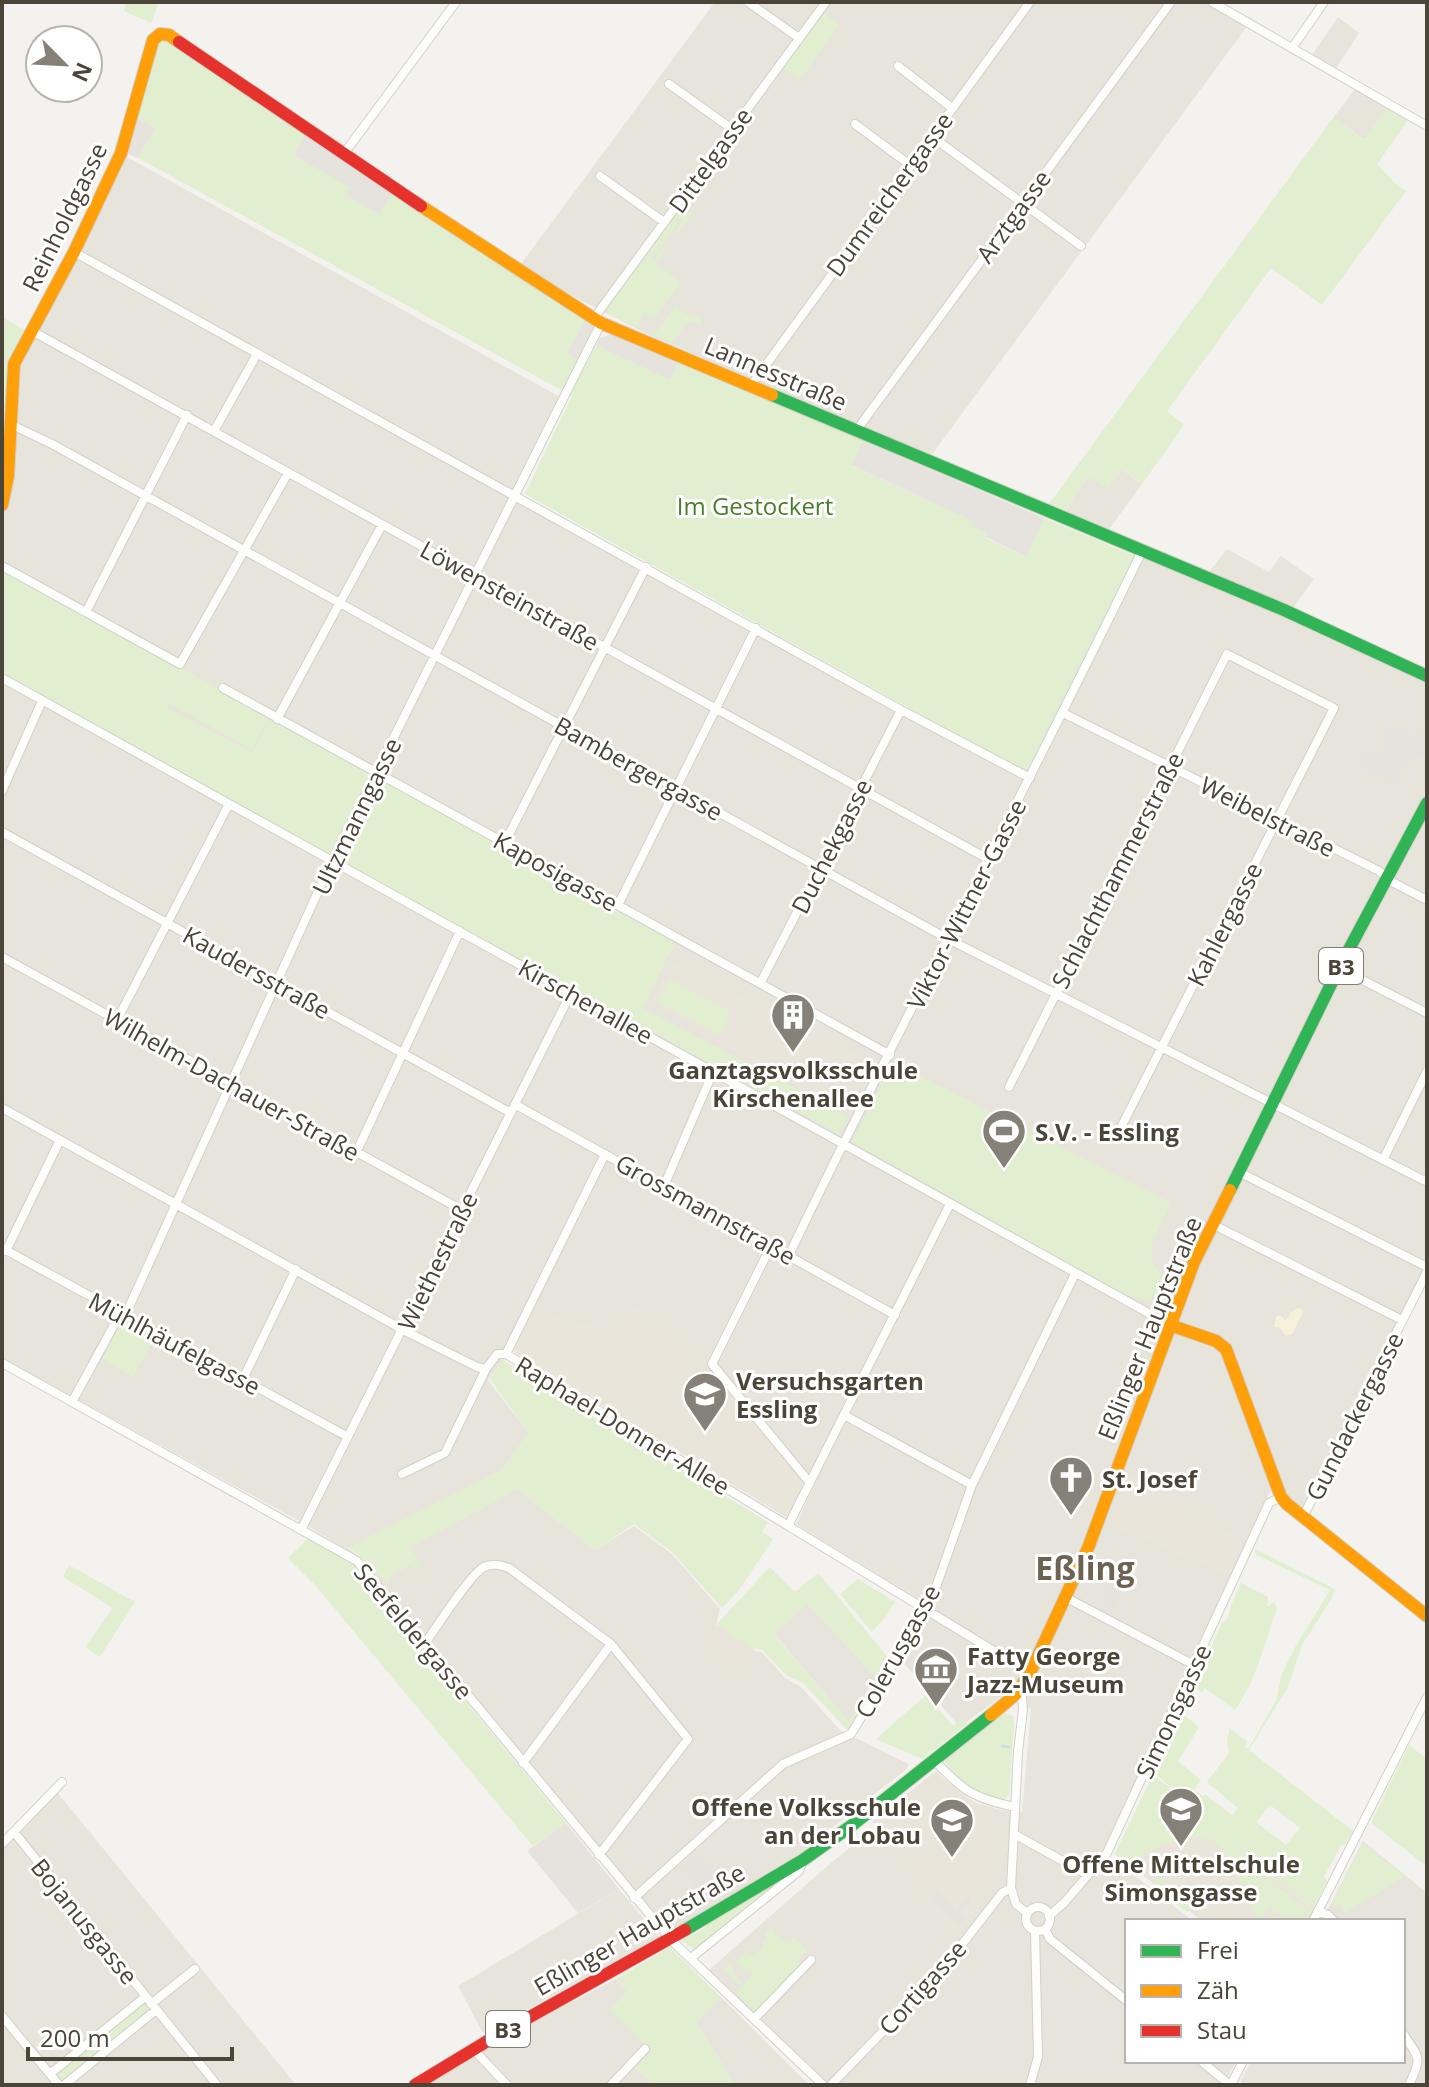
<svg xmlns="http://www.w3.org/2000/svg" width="1429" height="2087" font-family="'Open Sans',sans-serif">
<rect width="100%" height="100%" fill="#f4f2ee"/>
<path fill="#e7e4dc" d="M715,2H1226L1224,5L1251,21L930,457L647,334L518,268Z
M1338,17L1359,33L1335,70L1311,56Z
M1355,89L1387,108L1365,140L1333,118Z
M116,151L560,397L514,497L1030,782L1144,555L1268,606L1427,679V1282L1306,1515L1272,1487L1103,1851L1193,1921H1127V2061H1236L1224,2085H830L709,1970L825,1868L939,1775L973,1802L1000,1810L1022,1812L1031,1709L1004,1694L960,1727L902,1661L932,1607L796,1524L815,1484L804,1483L636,1309L609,1331L511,1350L488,1380L529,1433L502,1470L349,1548L376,1572L410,1547L517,1489L595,1550L634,1526L672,1554L720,1609L716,1625L751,1650L762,1652L785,1678L801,1687L841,1731L909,1764L906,1770L858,1806L792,1862L670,1935L362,1560L308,1526L2,1358V460L11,363L71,250Z
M1122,469L1142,484L1107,532L1062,515L1087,477Z
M1227,549L1269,572L1281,556L1314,579L1291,611L1209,572Z
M807,1603L876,1677L849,1722L774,1634Z
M57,1792L296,2085H2V1849Z
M1363,1841L1427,1893V2085H1243L1241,2080L1251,2061H1403V1921H1322Z
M619,1889L660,1938L483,2033L458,1986Z
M616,1979L628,1991L611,2010L652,2050L636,2068L654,2085H428L496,2042Z
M721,1997L809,2085H735L696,2022Z"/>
<path fill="#eae5da" d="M675,961L747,999L737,1019L742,1021L754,997L871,1062L848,1116L734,1050L722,1046L653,1001Z
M532,1309L609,1331L636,1309L708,1361V1364L804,1483L787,1518L511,1350Z
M1124,1473L1160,1490L1244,1541L1229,1575L1108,1525Z
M733,1607L762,1639L738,1671L701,1644Z
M936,1771L957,1792L982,1806L994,1807L993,1820L1000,1825L999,1846H1004L1001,1867L992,1891L955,1937L872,1821Z
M1153,1775L1315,1906L1307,1921H1202L1115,1854Z"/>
<path fill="#e1eecf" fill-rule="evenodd" d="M126,2H159L151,23L124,11Z
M824,13L839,25L800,80L783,68Z
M168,38L305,135L294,156L351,187L347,194L393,193L586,318L567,354L586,365L596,345L670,379L678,363L854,436L863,441L852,466L974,521L987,534L986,538L1025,557L1044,518L1135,556L1027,774L525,494L572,396L138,158L154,128L135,117L155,43Z
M1387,108L1408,120L1377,164L1397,185L1406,191L1322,305L1271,268L1167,411L1184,425L1142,484L1123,469L1108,488L1087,477L1062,515L1046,508L1333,118L1364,140Z
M680,204L685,207L682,212L685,215L690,211L693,213L678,233L675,231L682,220L676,219V223L679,222L657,253L654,252L651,257L653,261L663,247L666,249L656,264L681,282L654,319L645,313L637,327L607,314L605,306Z
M675,306L691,317L694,314L703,320L700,325L689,320L673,343L654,335Z
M2,317L26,331L11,363L2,484Z
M2,572L270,716L252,749L169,704L171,698L166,707L252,752L270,719L371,774L330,854L2,674Z
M384,780L675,942L643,1008L848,1116L839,1134L341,861L338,857L377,782Z
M670,979L731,1012L719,1035L658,1002Z
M893,1062L1171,1203L1152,1244L1151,1261L1171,1287L1165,1301L1153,1295L1150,1303L1113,1288L852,1142Z
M127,1324L154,1339L133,1377L102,1359L120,1325Z
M503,1360L550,1391L768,1522L762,1532L773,1539L737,1593L722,1608L672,1552L634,1524L595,1550L517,1489L411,1547L421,1567L416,1570L411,1565L390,1576L393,1581L389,1579L388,1585L362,1558L349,1547L502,1470L529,1433L490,1379Z
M308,1538L352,1563L566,1823L533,1846L316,1586L288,1558Z
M1255,1549L1335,1589L1332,1598L1302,1645L1288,1687L1249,1750L1353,1831L1346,1844L1341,1845L1324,1877L1327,1881L1307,1921H1302L1314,1905L1241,1846L1237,1852L1240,1853L1242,1850L1312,1906L1310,1908L1269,1876L1247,1888L1244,1882L1240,1884C1234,1873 1229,1860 1221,1849C1201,1821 1155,1850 1131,1860L1145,1871L1140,1874L1115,1854L1153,1775L1185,1799L1155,1774L1184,1715L1199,1727L1178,1761L1201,1780L1194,1789L1203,1796L1205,1794L1232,1815L1238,1808L1207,1782L1229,1753L1227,1740L1230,1728L1247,1742L1245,1747L1248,1749L1276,1701L1282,1673L1294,1649L1330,1590L1255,1554ZM1270,1805L1300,1828L1286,1845L1256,1822Z
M69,1565L135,1602L100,1657L85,1647L113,1608L63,1577Z
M770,1567L795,1592L818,1573L890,1660L848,1731L802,1682L787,1676L762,1650L751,1648L717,1624ZM807,1603L876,1677L849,1722L774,1635Z
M858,1579L895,1602L887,1615L872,1632L840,1594Z
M1241,1583L1268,1597L1267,1607L1274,1602L1277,1608C1264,1644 1257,1680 1235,1710L1205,1688L1202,1693L1194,1686L1222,1623L1228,1618L1231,1605Z
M926,1695L953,1726L963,1718L967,1724L922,1759L876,1739Z
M1004,1713L1013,1716L1014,1725L1009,1794L1004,1800C979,1794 956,1782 944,1759Z
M1409,1745L1427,1759L1425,1865L1371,1823Z
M1363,1843L1405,1876L1345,1913L1340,1904L1334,1907L1332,1903Z
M797,1868L695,1950L681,1940L682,1938C700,1933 704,1931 714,1916Z
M1163,1878L1167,1884L1178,1879L1180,1880L1174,1884L1198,1905L1187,1912L1152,1884Z
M1268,1879L1274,1884L1261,1901L1276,1885L1307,1910L1299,1921H1284L1285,1919L1276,1911L1273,1915L1280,1921H1266L1275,1911L1270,1906L1258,1920L1243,1892Z
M771,1928L784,1942L795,1937L807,1951L797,1961L802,1966L793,1976L790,1974L788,1976L790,1979L782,1987L779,1985L777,1987L779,1990L771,1999L767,1996L765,1999L768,2002L757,2013L736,1993L742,1987L724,1969L730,1963L733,1967L732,1970L744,1985L753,1973L750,1970L746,1973L736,1961L747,1951L750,1955L756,1954L763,1947V1942L767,1938L764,1933Z
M670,1947L721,1997L696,2022L735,2085H654L636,2068L651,2050L610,2010L628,1991L616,1979Z
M141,2004L150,2008L147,2014L63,2082L59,2081L55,2075Z"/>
<path fill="#f7f0da" d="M1297,1308L1302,1309L1303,1313L1292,1334L1286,1336L1280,1328L1274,1327L1276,1317L1280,1315L1286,1321L1291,1312Z"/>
<path fill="#e6e3df" d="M135,117L155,128L138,158L125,153Z
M305,135L393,193L379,214L346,195L350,187L294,156Z
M586,318L592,322L594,330L578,360L567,354Z
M612,334L678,363L670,380L596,345L600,338Z
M863,441L1044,518L1026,557L986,537L987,533L972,526L973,521L851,465Z
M1424,719L1427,720V760L1415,754L1401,774L1405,776L1399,787L1356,766L1365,752L1380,754L1385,743L1382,741L1390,723L1416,736Z
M1106,1563L1130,1575L1110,1617L1097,1610L1108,1589L1096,1582Z
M566,1823L619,1889L578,1913L527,1851Z
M698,1853L721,1884L716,1888L719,1892L706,1901L704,1899L701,1903L669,1924L662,1913L697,1891L681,1866Z
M937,1890L956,1909L968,1895L972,1899L961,1913L967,1919L959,1928L929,1900Z"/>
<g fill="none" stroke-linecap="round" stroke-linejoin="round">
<path stroke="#c0ddf1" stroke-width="2" d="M1002,1746L1009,1747"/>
<g stroke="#d2d0cb" stroke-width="10">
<path id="street" d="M748,2L799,38
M1212,2L1427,126
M1292,48L1324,2
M898,66L952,108
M669,84L732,129
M855,124L910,165
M931,136L1081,246
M343,155L456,2
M600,176L664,222
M74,252L901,710L1030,778
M594,318L826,2
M32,331L988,859
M750,387L1030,2
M10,424L52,444L948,939L1427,1182
M214,431L257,354
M856,431L1171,2
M2,566L180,664L288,473
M86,612L187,415
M2,678L1170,1325
M223,688L890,1055
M1063,713L1379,871L1394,883L1427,900
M277,719L382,525
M2,791L42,701
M2,832L511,1113
M505,842L646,567
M618,905L756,628
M2,957L462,1210
M1339,968L1427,1013
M761,982L901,710
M117,1020L229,804
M1009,1087L1227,654L1334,708L1115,1139
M516,1105L895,1315
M2,1108L409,1333L477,1367L486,1369L497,1354H506L1030,1673
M356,1153L460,931
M1383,1160L1427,1071
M1239,1172L1427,1267
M664,1186L713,1072
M1212,1224L1402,1320
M771,1246L712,1364L810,1483
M2,1248L348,1437
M6,1251L60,1140
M789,1255C902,1019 1028,788 1142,551
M125,1316L332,861L601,323
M506,1354L605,1154
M2,1363L357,1561L670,1939L823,2085
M243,1379L296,1269
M72,1402L120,1314
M844,1415L972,1485
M402,1474L445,1453L486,1369
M1303,1517L1427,1272
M788,1526L950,1204
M302,1528L571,993
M1065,1597L1194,1665
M425,1643C437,1627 470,1574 484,1567C493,1563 500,1565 509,1568L611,1644
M1021,1687L1023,1709L1018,1752L1011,1888L1016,1904L1027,1913
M933,1759C963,1791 973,1798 1015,1807
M523,1763L611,1644L688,1739L599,1855
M14,1832L217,2085
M1014,1834L1088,1875
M2,1844L62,1782
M634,1898L783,1764L851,1734L930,1604L972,1485L1075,1274
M1026 1919a12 12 0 1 1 24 0a12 12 0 1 1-24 0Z
M1318,1911L1328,1915L1334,1921
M1049,1916L1064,1903L1107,1853L1269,1503L1281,1497
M1313,1921L1427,1697
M1045,1929L1050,1939L1127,2001
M691,1958L799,1871L803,1860
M151,2004L195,1969
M2,2016L59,2085
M754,2019L811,1960
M1403,2033C1419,2059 1423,2056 1409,2085
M473,2049L507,2085
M1201,2061L1230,2085
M50,2074L145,1997
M64,2085L156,2010
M611,2085L645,2049
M831,2085L942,1970L1002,1893L1011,1888
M1030,2085L1038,2057L1035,1931
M1231,2085L1243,2061"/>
</g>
<g stroke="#d3cfc5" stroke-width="14">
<path id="fast" d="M772,395L1284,610L1427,676
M1230,1190L1339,968L1427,803
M685,1930L803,1860L851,1826L991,1715"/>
</g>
<g stroke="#d3cfc5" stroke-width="14">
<path id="slow" d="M421,206L601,323L772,395
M2,505L8,476L14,364L74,252L121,153L153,40L160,34L169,35L179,42
M1170,1325L1216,1341L1226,1349L1281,1497L1287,1504L1427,1616
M991,1715L1015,1695L1030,1673L1088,1548L1194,1262L1230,1190"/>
</g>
<g stroke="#d3cfc5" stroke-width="14">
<path id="jam" d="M179,42L421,206
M415,2085L494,2037L685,1930"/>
</g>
<use href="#street" stroke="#fdfdfc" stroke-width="8"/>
<use href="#fast" stroke="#30b455" stroke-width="12"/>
<use href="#slow" stroke="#ff9f0a" stroke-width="12"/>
<use href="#jam" stroke="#e5322d" stroke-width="12"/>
</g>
<defs>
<g id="building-pin" transform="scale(2.3)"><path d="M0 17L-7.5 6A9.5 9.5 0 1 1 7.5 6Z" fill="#868178" stroke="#fff"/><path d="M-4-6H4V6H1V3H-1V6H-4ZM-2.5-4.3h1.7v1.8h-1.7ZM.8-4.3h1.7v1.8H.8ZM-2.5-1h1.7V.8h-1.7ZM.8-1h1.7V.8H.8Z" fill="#fff"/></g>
<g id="stadium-pin" transform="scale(2.3)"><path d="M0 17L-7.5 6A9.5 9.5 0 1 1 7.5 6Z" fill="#868178" stroke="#fff"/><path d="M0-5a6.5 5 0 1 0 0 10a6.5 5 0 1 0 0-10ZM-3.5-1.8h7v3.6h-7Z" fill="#fff"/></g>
<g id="university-pin" transform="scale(2.3)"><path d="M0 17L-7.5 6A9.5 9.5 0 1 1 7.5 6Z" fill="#868178" stroke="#fff"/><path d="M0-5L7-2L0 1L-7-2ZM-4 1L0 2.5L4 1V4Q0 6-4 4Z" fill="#fff"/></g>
<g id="church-pin" transform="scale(2.3)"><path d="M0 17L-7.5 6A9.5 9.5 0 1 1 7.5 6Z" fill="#868178" stroke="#fff"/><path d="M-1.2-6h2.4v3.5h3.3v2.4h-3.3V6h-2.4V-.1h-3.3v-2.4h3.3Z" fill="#fff"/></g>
<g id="museum-pin" transform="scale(2.3)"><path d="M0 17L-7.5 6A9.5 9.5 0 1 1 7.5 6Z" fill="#868178" stroke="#fff"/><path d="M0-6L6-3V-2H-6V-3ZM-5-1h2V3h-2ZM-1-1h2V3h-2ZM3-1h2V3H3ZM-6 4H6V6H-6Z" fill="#fff"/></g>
<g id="school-pin" transform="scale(2.3)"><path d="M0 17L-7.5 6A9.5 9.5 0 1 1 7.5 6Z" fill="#868178" stroke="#fff"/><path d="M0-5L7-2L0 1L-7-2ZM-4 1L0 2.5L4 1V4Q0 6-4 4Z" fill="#fff"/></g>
</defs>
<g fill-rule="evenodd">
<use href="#building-pin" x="793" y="1015"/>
<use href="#stadium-pin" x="1004" y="1131"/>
<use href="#university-pin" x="705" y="1394"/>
<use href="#church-pin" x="1071" y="1478"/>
<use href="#museum-pin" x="936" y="1669"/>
<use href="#school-pin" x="1181" y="1809"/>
<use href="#school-pin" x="952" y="1820"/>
</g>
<g text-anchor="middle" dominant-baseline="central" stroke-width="6" stroke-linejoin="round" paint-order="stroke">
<g fill="#fff" stroke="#817c74" stroke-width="2">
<rect x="1319" y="948" width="44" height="36" rx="6"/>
<rect x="486" y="2011" width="44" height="36" rx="6"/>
</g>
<g font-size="22" font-weight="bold" fill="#4b4439">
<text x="1341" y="966">B3</text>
<text x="508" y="2029">B3</text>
</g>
<g font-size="24" fill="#4b4439" stroke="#fff">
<text transform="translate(710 160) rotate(-54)">Dittelgasse</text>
<text transform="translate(889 194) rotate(-54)">Dumreichergasse</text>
<text transform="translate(1013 216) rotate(-54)">Arztgasse</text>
<text transform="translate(64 217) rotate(-64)">Reinholdgasse</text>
<text transform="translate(776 373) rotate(23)">Lannesstraße</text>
<text transform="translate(510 595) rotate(29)">Löwensteinstraße</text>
<text transform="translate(639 768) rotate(29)">Bambergergasse</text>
<text transform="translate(356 816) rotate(-64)">Ultzmanngasse</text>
<text transform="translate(1268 816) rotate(27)">Weibelstraße</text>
<text transform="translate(831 846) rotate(-63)">Duchekgasse</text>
<text transform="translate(1117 870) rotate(-63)">Schlachthammerstraße</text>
<text transform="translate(556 871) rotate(29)">Kaposigasse</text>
<text transform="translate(966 904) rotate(-63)">Viktor-Wittner-Gasse</text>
<text transform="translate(1224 924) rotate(-63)">Kahlergasse</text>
<text transform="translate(257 972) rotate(29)">Kaudersstraße</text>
<text transform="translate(586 1001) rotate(29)">Kirschenallee</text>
<text transform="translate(232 1084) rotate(29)">Wilhelm-Dachauer-Straße</text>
<text transform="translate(706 1209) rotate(29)">Grossmannstraße</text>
<text transform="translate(437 1261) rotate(-64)">Wiethestraße</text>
<text transform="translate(1149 1328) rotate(-68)">Eßlinger Hauptstraße</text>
<text transform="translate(175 1343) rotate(28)">Mühlhäufelgasse</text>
<text transform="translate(1354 1416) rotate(-63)">Gundackergasse</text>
<text transform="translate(623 1425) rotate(31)">Raphael-Donner-Allee</text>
<text transform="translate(414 1631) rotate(50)">Seefeldergasse</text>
<text transform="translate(897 1651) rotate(-61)">Colerusgasse</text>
<text transform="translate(1173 1711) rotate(-65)">Simonsgasse</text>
<text transform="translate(85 1921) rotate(51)">Bojanusgasse</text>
<text transform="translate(639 1929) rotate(-30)">Eßlinger Hauptstraße</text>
<text transform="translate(922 1987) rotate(-48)">Cortigasse</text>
</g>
<g font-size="24" fill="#4a7f2a" stroke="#fff">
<text x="755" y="505">Im Gestockert</text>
</g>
<g font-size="24" font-weight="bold" fill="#4b4439" stroke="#fff" text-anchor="start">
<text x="793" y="1069" text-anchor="middle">Ganztagsvolksschule<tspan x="793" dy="28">Kirschenallee</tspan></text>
<text x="1035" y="1131">S.V. - Essling</text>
<text x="736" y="1380">Versuchsgarten<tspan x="736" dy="28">Essling</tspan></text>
<text x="1102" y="1478">St. Josef</text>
<text x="967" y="1655">Fatty George<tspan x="967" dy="28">Jazz-Museum</tspan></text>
<text x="921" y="1806" text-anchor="end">Offene Volksschule<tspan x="921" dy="28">an der Lobau</tspan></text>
<text x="1181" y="1863" text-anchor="middle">Offene Mittelschule<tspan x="1181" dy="28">Simonsgasse</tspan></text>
</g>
<g font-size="32" font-weight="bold" fill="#6e6250" stroke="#fff">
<text x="1085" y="1567">Eßling</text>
</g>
</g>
<rect width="1429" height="2087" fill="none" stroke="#4b4439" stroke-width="8"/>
<rect x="1125" y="1919" width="280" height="144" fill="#ffffff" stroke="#b7b4b0" stroke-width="2"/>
<rect x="1141" y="1945" width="40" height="12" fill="#30b455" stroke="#b7b4b0" stroke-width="2"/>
<text x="1197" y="1959" font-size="24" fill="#4b4439">Frei</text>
<rect x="1141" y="1985" width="40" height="12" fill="#ff9f0a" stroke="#b7b4b0" stroke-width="2"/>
<text x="1197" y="1999" font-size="24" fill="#4b4439">Zäh</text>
<rect x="1141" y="2025" width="40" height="12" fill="#e5322d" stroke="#b7b4b0" stroke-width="2"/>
<text x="1197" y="2039" font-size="24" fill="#4b4439">Stau</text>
<g transform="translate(64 64) rotate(114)"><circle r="38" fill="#ffffff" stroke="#b7b4b0" stroke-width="2"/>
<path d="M0-6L14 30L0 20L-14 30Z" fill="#868178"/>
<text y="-12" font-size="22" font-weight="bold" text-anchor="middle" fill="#4b4439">N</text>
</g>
<path d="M28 2047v12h204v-12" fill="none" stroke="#4b4439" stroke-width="4"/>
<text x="40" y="2047" font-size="24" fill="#4b4439" stroke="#ffffff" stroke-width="6" paint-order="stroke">200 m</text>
</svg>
